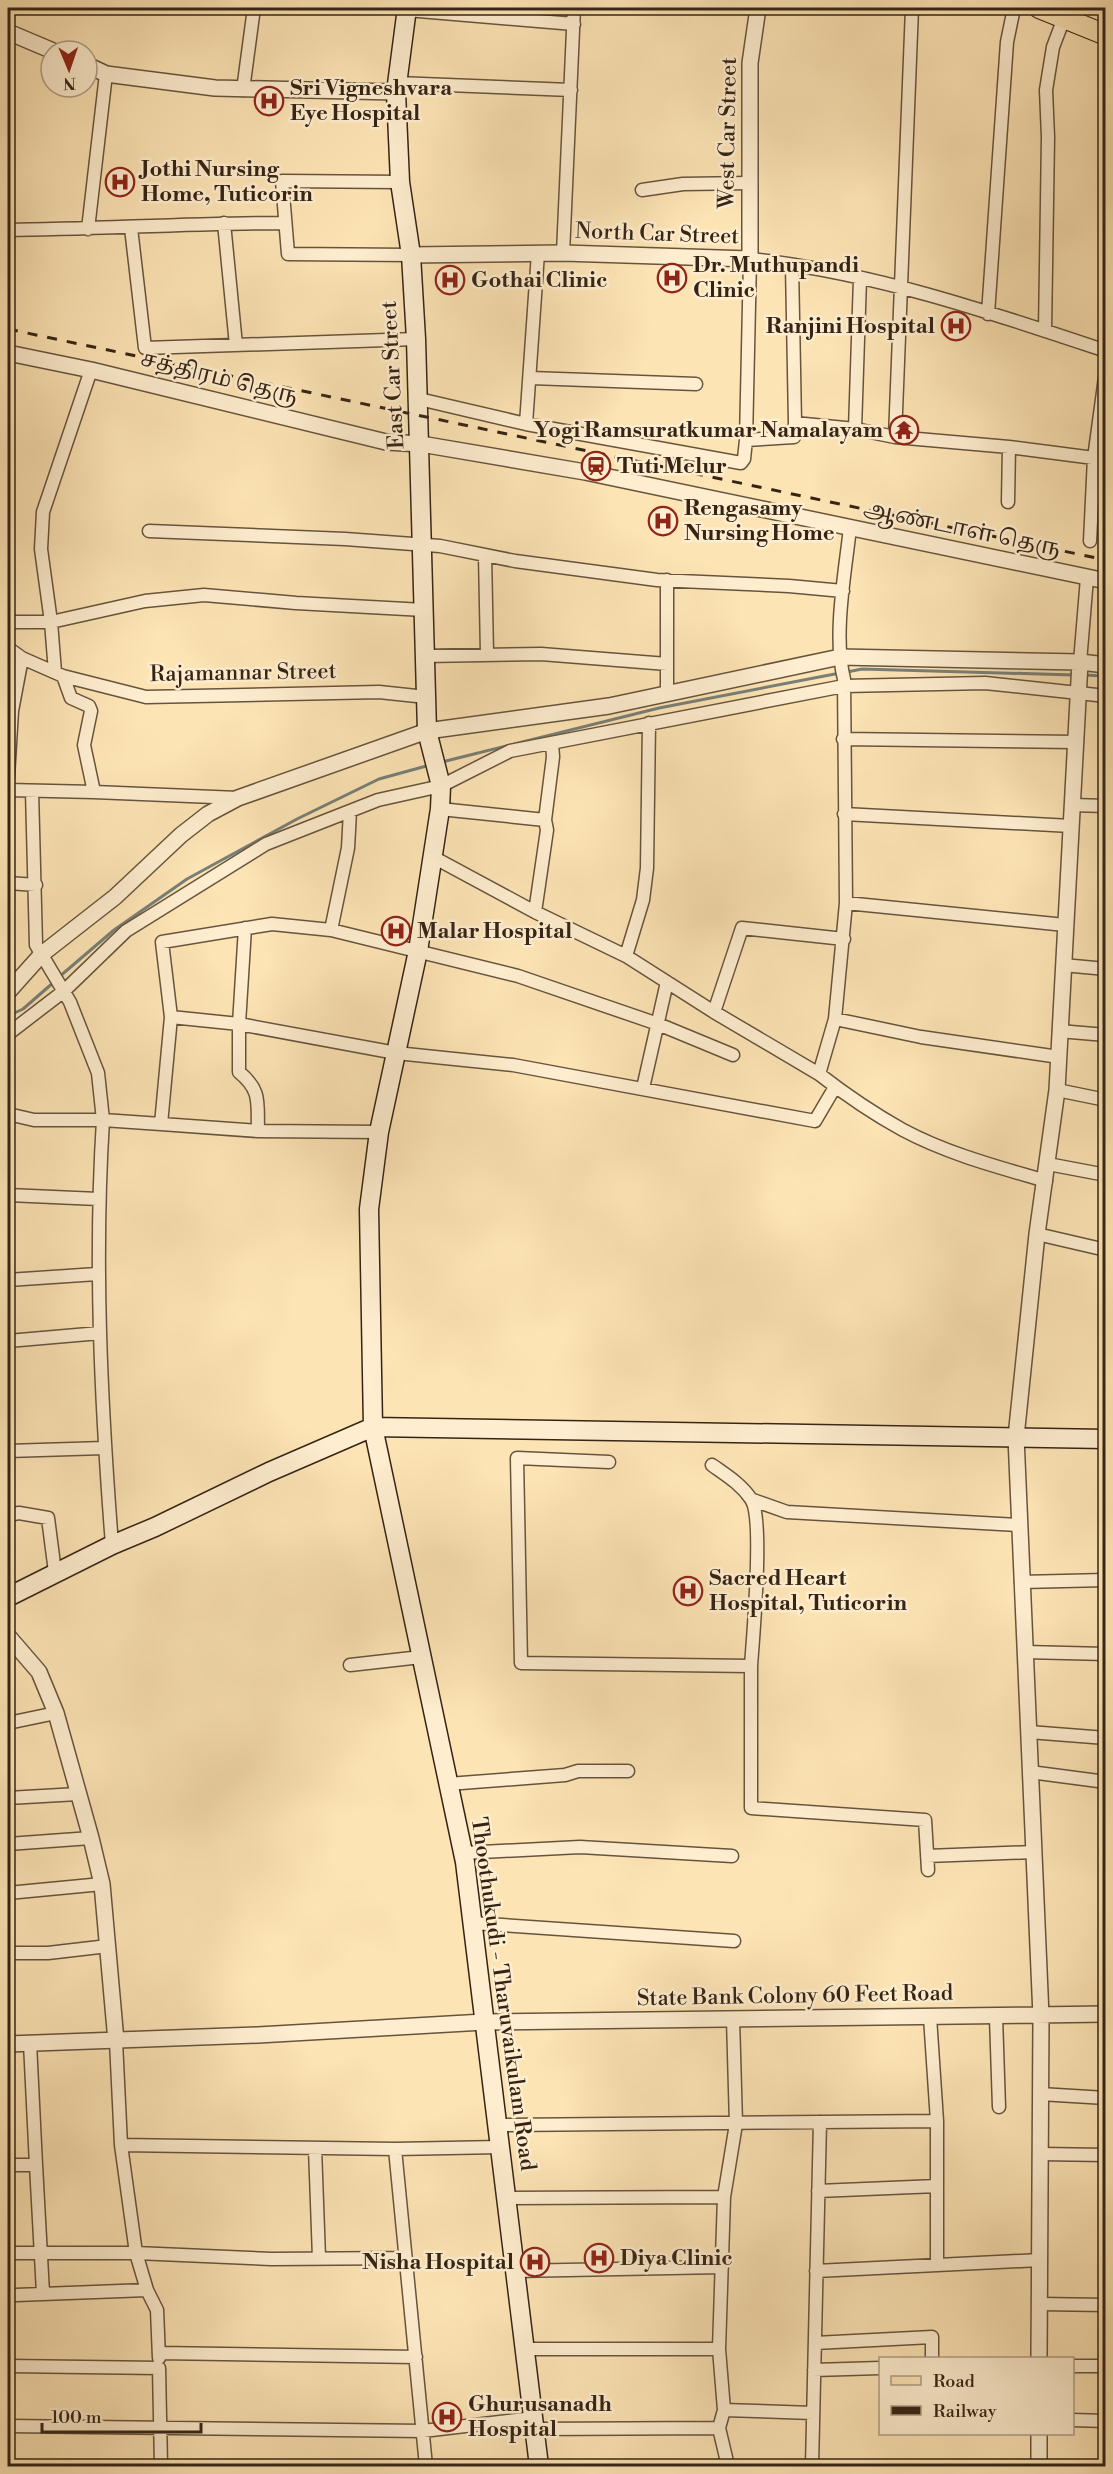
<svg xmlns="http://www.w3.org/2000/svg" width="1113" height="2474" font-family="'Libre Bodoni','Noto Serif Tamil',serif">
<rect width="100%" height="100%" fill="#fde4b5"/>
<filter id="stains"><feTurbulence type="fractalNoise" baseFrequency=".00333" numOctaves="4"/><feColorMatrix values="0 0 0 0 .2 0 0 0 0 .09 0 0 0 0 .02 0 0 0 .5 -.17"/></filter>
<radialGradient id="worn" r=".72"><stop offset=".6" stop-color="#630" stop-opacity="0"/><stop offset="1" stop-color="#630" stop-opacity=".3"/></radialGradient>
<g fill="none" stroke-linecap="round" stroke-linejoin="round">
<path stroke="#787f77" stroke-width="3" d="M847,672L862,669L1074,675
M1083,675L1106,676
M442,762L659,708L840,673
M59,977L114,930L187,879L297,819L379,779L430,765
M8,1016L23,1009L54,982"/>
<g stroke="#67543d" stroke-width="15">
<path id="minor" d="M407,10L574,24
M397,83L571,90
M243,90L254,8
M400,182L282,181L288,254L411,255
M642,190L683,184L749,183
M224,223L236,345
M131,228L145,348L416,339
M88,229L106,74
M8,230C100,229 192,223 284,223
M563,253L574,8
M792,265L795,423L855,429L895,437L1009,447L1008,502
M988,314L1007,42L1014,8
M1045,331L1048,137L1046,90L1053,47L1064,18
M531,378L696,384
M419,399L526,424L741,463L744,459L746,440L750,259C872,272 990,312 1106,351
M526,424L538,253
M855,429L860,279
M895,437L912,8
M746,440L794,437L795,423
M1009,447L1094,458
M149,531L345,539L440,546L515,561L657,580L789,586L843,591
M1090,541L1094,458L1106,370
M485,555L487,654
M667,580V694
M8,622H51L145,601L204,595L296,603L424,610
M8,648L22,658L63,676L71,698L89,706L91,711L84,745L94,792L238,798
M425,656L541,654L667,664
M1080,662L1087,578
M55,672L51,622L41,549L43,512L91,370
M63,676L146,697L379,692L426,697
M843,739L1076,742
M8,777L12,711L22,658
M8,790L94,792
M1072,805L1106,806
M440,809L545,820
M844,814L1071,826
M433,857L535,912L626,956L714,1012
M8,883L36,885
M846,903L844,679C833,636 845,573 850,528
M535,912L547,830L545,820L553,757L552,743
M245,928L239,1024V1072C262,1091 257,1103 258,1131
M331,930L348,848L350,811
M626,956L643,900L647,868L649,723
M1063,965L1106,969
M171,1017L161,1124L258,1131L379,1132
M835,1019L921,1037L1059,1057
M1059,1031L1106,1035
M8,1034L64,991L126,931L266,844L378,800L441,786L510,751L844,686L985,683L1106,696
M733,1055L658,1024L518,976L331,930L272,924L162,942L171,1017L239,1024L396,1053L513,1065L815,1121L835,1087
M819,1074L714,1012L742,928L844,939
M643,1088L667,982
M1057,1090L1106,1100
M8,1114L34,1120H103L98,1073L70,1002L36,945L32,791
M1048,1164L1106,1175
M1046,1181C998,1167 948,1154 903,1130C874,1114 846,1095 819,1074L835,1019L846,903L1065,925
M8,1195L98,1199
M1037,1234L1106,1250
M8,1280L97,1274
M8,1341L100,1333
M8,1451L104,1448
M609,1462L517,1458L521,1663L751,1666C753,1637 764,1517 751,1499C741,1484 726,1475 712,1465
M753,1500L787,1512L1018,1525
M8,1515L19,1513L48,1518L55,1572
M112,1545C101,1403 94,1262 103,1120L161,1124
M1021,1582L1106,1580
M1025,1652L1106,1654
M350,1665L421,1657
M751,1666V1808L925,1820L928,1870
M8,1723L56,1713
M1029,1732L1106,1738
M1030,1772L1106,1782
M448,1784L565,1775L578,1771H628
M8,1798L78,1794
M8,1844L91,1838
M463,1853L580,1847L732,1856
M927,1856L1034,1852
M8,1893L102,1884
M472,1923L734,1941
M8,1953H48L108,1946
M930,2017L937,2121
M996,2017L999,2107
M116,2041L121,2145L136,2253L271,2259L406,2258
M1040,2094L1106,2098
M497,2125L937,2121V2186
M121,2145L395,2149L500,2147
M315,2148L319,2258
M395,2149L426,2466
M1040,2154L1106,2155
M8,2165H36L30,2043
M36,2165L43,2293
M818,2191L937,2186V2265
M506,2198L724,2197
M8,2253H136L147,2290
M515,2271L722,2267
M816,2271L1040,2260
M16,2295L147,2290L157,2310L159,2358
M1039,2304L1106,2305
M815,2343L932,2337V2358
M525,2349H719
M159,2353L416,2357
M8,2366L159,2368L161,2466
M1072,2366H1106
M814,2370L880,2368
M724,2410L813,2413
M1072,2420L1106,2421
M8,2426L423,2431L533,2418
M535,2429L719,2428
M728,2466L719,2428L724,2410L719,2349L724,2197L736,2124L733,2019
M812,2466L820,2122"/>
</g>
<g stroke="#67543d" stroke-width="18">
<path id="tertiary" d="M8,32L53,51
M87,65L106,74L215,88L396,92
M411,255L563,253L750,259V63L758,8
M8,353L91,370L386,442L421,444L585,472L1106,581
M8,992L42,954L115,897L181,835L208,814L238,798L427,731L609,706L840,657L1080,662L1106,665
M8,1636L39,1672L56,1713L91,1838L102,1884L116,2041
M8,2044L258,2035L484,2022L1106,2014
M1039,2358L1041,2016L1016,1437L1037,1234L1057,1090L1080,662
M1039,2466V2434"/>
</g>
<g stroke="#352415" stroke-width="21">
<path id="secondary" d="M407,8L396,92L400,182L411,255L416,339L427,731L441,786L440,809L418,951L379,1132L369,1209L373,1427L465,1862L539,2466
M8,1597L112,1545L155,1527L269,1472L373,1427L1106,1439"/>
</g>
<g stroke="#352415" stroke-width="22">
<path id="primary" d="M1039,8L1106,35"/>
</g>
<use href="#minor" stroke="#feedcf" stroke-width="12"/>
<use href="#tertiary" stroke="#feedcf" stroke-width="15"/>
<use href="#secondary" stroke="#feedcf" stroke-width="18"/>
<use href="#primary" stroke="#fde4b5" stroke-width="20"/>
<path stroke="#352415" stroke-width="3" stroke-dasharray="10 10" stroke-linecap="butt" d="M8,329L1106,560"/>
</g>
<defs>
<g id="hospital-ring" transform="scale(1.5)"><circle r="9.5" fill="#feedcf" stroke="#8f2418" stroke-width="1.5"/><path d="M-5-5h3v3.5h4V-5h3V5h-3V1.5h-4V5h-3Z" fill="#8f2418"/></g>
<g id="temple-ring" transform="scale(1.5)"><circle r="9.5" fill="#feedcf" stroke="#8f2418" stroke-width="1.5"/><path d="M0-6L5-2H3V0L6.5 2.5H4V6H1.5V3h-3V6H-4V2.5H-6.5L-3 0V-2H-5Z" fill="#8f2418"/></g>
<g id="station-ring" transform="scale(1.5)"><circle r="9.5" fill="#feedcf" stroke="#8f2418" stroke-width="1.5"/><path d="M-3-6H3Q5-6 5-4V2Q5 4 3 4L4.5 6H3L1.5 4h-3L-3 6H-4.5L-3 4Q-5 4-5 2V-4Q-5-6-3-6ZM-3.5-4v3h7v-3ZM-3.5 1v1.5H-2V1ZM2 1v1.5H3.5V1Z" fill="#8f2418"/></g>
</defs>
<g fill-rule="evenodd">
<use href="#hospital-ring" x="269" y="101"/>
<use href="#hospital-ring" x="120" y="182"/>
<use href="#hospital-ring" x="672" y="278"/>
<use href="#hospital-ring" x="450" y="280"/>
<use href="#hospital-ring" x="956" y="326"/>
<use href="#temple-ring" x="904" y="430"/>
<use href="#station-ring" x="596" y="466"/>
<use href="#hospital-ring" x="663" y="521"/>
<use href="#hospital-ring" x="396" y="931"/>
<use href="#hospital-ring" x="688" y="1591"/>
<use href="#hospital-ring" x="599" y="2258"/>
<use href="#hospital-ring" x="535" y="2262"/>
<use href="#hospital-ring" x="447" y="2417"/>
</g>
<g text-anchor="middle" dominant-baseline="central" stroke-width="5" stroke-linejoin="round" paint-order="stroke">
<g font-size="22" font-weight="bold" fill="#352415" stroke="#feedcf" text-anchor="start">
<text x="290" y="88">Sri Vigneshvara<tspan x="290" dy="25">Eye Hospital</tspan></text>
<text x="141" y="169">Jothi Nursing<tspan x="141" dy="25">Home, Tuticorin</tspan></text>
<text x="693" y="265">Dr. Muthupandi<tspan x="693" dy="25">Clinic</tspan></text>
<text x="471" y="280">Gothai Clinic</text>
<text x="935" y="326" text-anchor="end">Ranjini Hospital</text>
<text x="883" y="430" text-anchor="end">Yogi Ramsuratkumar Namalayam</text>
<text x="617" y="466">Tuti Melur</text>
<text x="684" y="508">Rengasamy<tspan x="684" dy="25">Nursing Home</tspan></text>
<text x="417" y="931">Malar Hospital</text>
<text x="709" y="1578">Sacred Heart<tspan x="709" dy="25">Hospital, Tuticorin</tspan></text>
<text x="620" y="2258">Diya Clinic</text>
<text x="514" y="2262" text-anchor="end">Nisha Hospital</text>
<text x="468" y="2404">Ghurusanadh<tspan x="468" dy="25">Hospital</tspan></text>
</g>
<g font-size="22" fill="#352415" stroke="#feedcf">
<text transform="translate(728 133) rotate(-89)">West Car Street</text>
<text transform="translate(657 234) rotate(2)">North Car Street</text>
<text transform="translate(393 375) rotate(-93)">East Car Street</text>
<text transform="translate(219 378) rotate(14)">சத்திரம் தெரு</text>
<text transform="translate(962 529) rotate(12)">ஆண்டாள் தெரு</text>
<text transform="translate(243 673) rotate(-1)">Rajamannar Street</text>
<text transform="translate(503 1994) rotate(82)">Thoothukudi - Tharuvaikulam Road</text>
<text transform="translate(795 1996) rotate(-1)">State Bank Colony 60 Feet Road</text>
</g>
</g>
<rect width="1113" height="2474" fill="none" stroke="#fde4b5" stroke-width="30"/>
<rect x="9" y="9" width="1095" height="2456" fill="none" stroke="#352415" stroke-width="3"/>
<rect x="15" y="15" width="1083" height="2444" fill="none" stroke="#352415" stroke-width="1.5"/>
<rect x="879" y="2357" width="195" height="78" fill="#feedcf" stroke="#ae9d85" stroke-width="1.5"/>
<rect x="891" y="2376" width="30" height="9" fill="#fde4b5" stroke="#ae9d85" stroke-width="1.5"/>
<text x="933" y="2387" font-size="18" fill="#352415">Road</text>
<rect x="891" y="2406" width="30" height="9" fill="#352415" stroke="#ae9d85" stroke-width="1.5"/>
<text x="933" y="2417" font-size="18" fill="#352415">Railway</text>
<g transform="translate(69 69) rotate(178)"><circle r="28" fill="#feedcf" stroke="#ae9d85" stroke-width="1.5"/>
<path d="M0-4.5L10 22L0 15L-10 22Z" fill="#8f2418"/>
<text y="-9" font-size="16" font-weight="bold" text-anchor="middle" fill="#352415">N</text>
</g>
<path d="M42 2423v9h159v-9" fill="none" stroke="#352415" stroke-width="3"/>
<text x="51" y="2423" font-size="18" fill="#352415" stroke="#feedcf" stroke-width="4.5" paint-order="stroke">100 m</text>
<rect width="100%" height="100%" filter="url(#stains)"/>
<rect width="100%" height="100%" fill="url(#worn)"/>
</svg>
